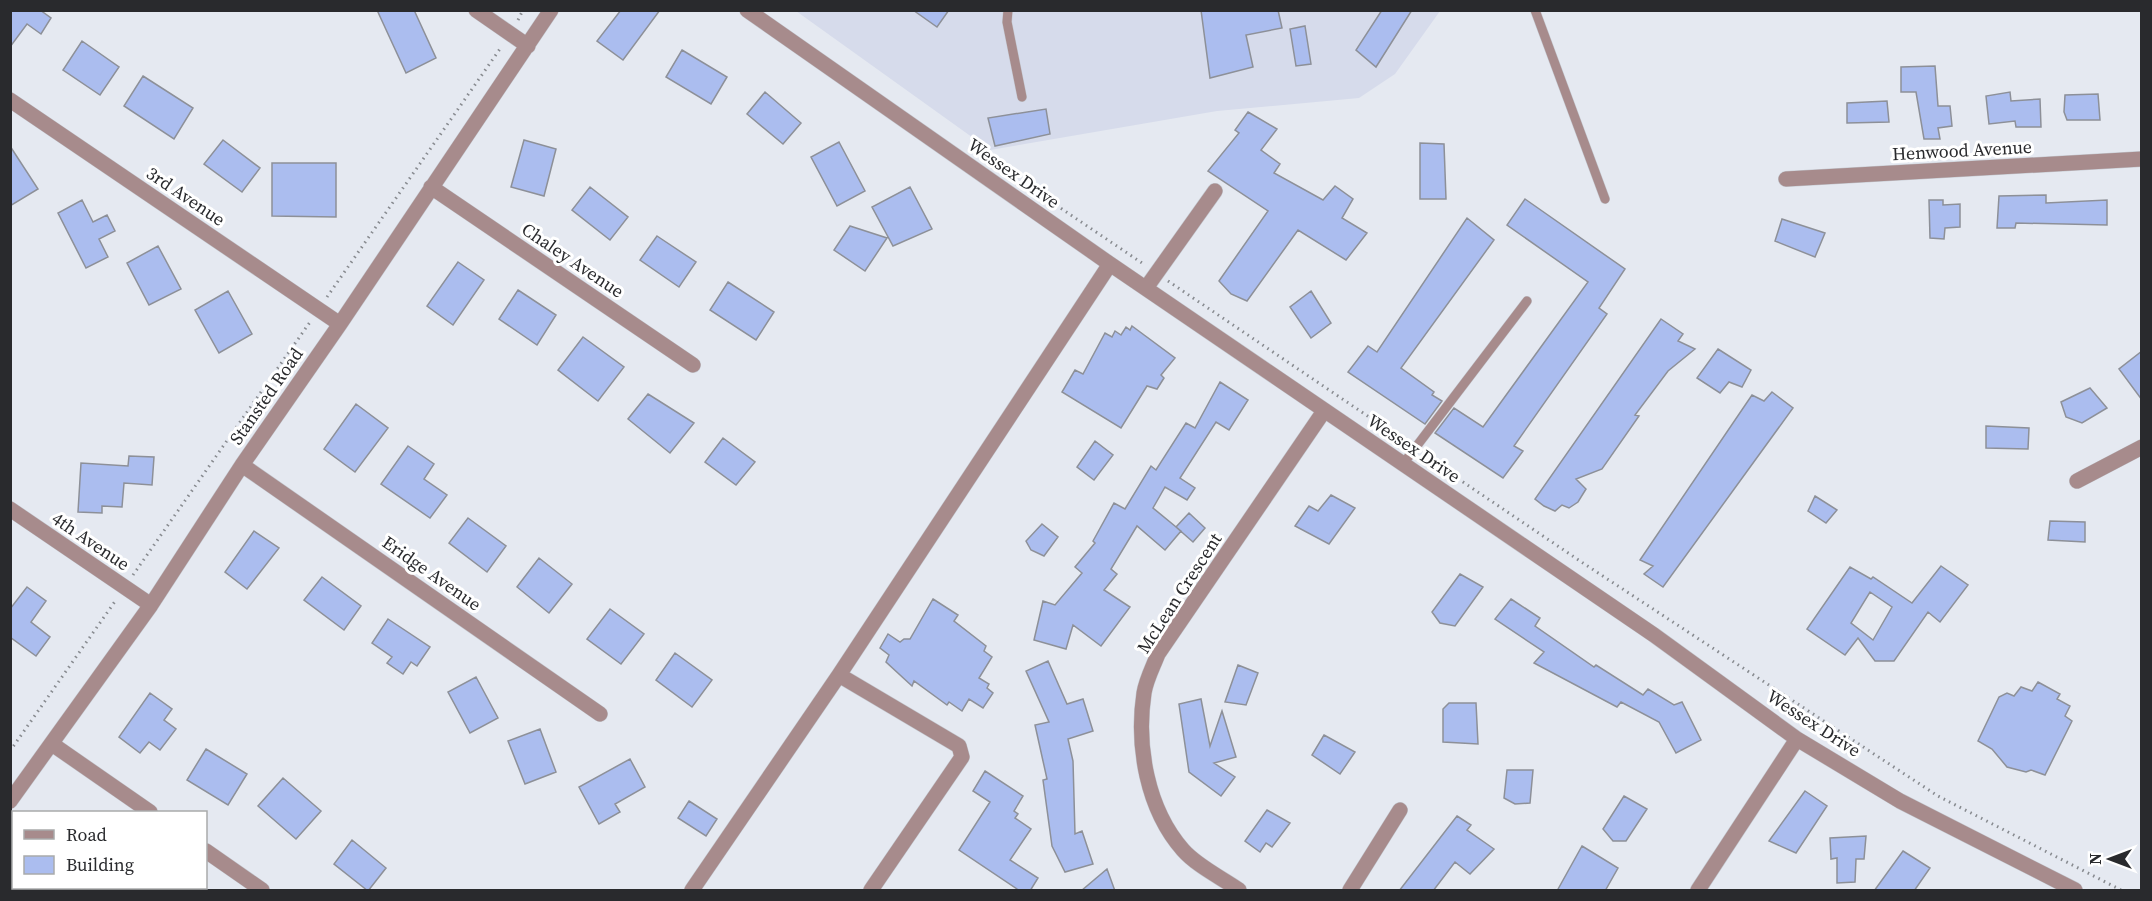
<svg xmlns="http://www.w3.org/2000/svg" width="2152" height="901" font-family="'Source Serif 4',serif">
<rect width="100%" height="100%" fill="#e5e9f1"/>
<path fill="#d6dbeb" d="M796,11H1440L1395,74L1359,98L1217,111L990,150Z"/>
<path fill="#abbdef" stroke="#8d9098" stroke-width="1.5" fill-rule="evenodd" d="M10,10H40L51,18L41,34L27,24L10,47Z
M377,10H414L436,58L406,73Z
M621,10H660L623,60L597,41Z
M913,10H949L937,27Z
M1201,10H1278L1282,28L1246,35L1253,67L1210,78Z
M1382,10H1412L1376,67L1356,50Z
M1305,26L1311,64L1296,66L1290,29Z
M82,41L119,67L100,95L63,70Z
M682,50L727,77L711,104L666,77Z
M1935,66L1938,106H1950L1952,126L1938,128L1940,139H1924L1916,92H1901V67Z
M143,76L193,108L174,139L124,106Z
M765,92L801,123L783,144L747,114Z
M2010,92L2011,101L2040,99L2041,127H2016L2015,121L1989,124L1986,96Z
M2098,94L2100,120H2067L2064,112L2065,95Z
M1887,101L1889,122L1847,123V103Z
M1046,109L1050,134L995,146L988,118Z
M1248,112L1277,129L1261,150L1280,164L1274,173L1323,200L1335,186L1353,199L1342,218L1367,233L1346,260L1298,230L1247,301L1231,294L1219,281L1268,211L1208,171L1239,133L1235,130Z
M223,140L260,168L242,192L204,164Z
M524,140L556,149L544,196L511,187Z
M839,142L865,191L837,206L811,157Z
M1420,143L1444,144L1446,199H1420Z
M10,146L38,189L10,206Z
M272,163H336V217L272,216Z
M590,187L628,217L610,240L572,210Z
M910,187L932,229L893,246L872,207Z
M2046,195V203L2107,200V225L2016,223L2015,228H1997L1999,196Z
M1525,199L1625,269L1599,308L1607,314L1514,446L1523,451L1503,478L1435,433L1454,408L1483,427L1588,282L1507,225Z
M82,200L93,222L107,215L115,231L99,239L108,257L86,268L58,213Z
M1929,200H1943V205L1960,204V227L1945,228L1944,239L1930,238Z
M1467,218L1494,240L1401,368L1434,392L1432,395L1442,401L1425,424L1348,372L1368,346L1377,352Z
M1782,219L1825,233L1815,257L1775,241Z
M850,226L887,238L865,271L834,250Z
M657,236L696,262L679,287L640,260Z
M158,246L181,289L149,305L127,263Z
M458,262L484,280L453,325L427,306Z
M728,282L774,312L756,340L710,310Z
M518,290L556,315L537,345L499,319Z
M228,291L252,334L219,353L195,310Z
M1311,291L1331,323L1311,338L1290,307Z
M1661,319L1683,334L1678,341L1695,349L1668,371L1635,415L1639,416L1602,469L1576,479L1586,489L1578,502L1569,508L1562,505L1555,511L1544,506L1535,499Z
M1132,326L1175,358L1161,375L1164,378L1157,389L1147,386L1121,428L1062,392L1075,370L1083,374L1105,333L1112,337L1115,331L1121,335L1126,327L1130,330Z
M583,337L624,367L598,401L558,370Z
M1718,349L1751,370L1742,387L1729,382L1720,393L1697,378Z
M2142,351V400L2119,369Z
M1220,382L1248,400L1229,430L1216,422L1180,478L1195,488L1187,500L1165,487L1153,508L1181,531L1165,550L1137,526L1111,569L1117,574L1104,590L1130,607L1101,646L1073,625L1066,649L1034,640L1043,601L1055,605L1082,573L1075,567L1095,543L1093,541L1114,503L1125,509L1151,466L1156,470L1186,423L1195,428Z
M2090,388L2107,408L2082,423L2066,417L2061,402Z
M1772,392L1793,408L1663,587L1644,574L1653,566L1640,560L1752,395L1764,401Z
M648,394L694,423L670,453L628,419Z
M356,404L388,428L355,472L324,449Z
M1986,426L2029,428L2028,449L1986,448Z
M723,438L755,462L736,485L705,462Z
M1095,441L1113,455L1094,480L1077,467Z
M408,446L434,464L424,479L447,495L430,518L381,484Z
M129,456L154,457L152,485L124,483L122,507L102,506V513L78,512L81,463L128,466Z
M1331,495L1355,508L1329,544L1295,526L1309,506L1318,511Z
M1815,496L1837,510L1826,523L1808,511Z
M1189,513L1205,528L1193,542L1176,527Z
M468,518L506,546L487,572L449,543Z
M2050,521L2085,522V542L2048,540Z
M1042,524L1058,537L1044,556L1031,550L1026,541Z
M254,531L279,548L247,589L225,572Z
M539,558L572,584L549,613L517,587Z
M1941,566L1968,585L1940,622L1928,612L1894,661H1875L1858,638L1845,655L1807,629L1850,567L1871,579L1873,577L1912,603ZM1870,592L1892,607L1873,640L1851,623Z
M1460,574L1483,587L1455,626L1440,623L1432,612Z
M322,577L361,606L344,630L304,600Z
M27,587L46,601L31,622L50,637L36,656L10,637V609Z
M933,599L958,615L954,621L986,646L984,651L992,657L979,678L989,684L987,688L993,693L983,708L969,699L962,711L949,702L947,705L914,681L912,686L886,662L889,655L880,648L888,634L900,642L904,639H910Z
M1511,599L1540,618L1535,626L1594,667L1596,665L1643,695L1648,689L1674,705L1682,702L1701,740L1676,753L1659,722L1621,702L1617,707L1534,663L1544,652L1495,619Z
M610,609L644,634L621,664L587,639Z
M388,619L430,647L417,666L411,662L403,674L387,663L392,657L372,643Z
M675,653L712,680L692,707L656,680Z
M1048,661L1067,704L1083,699L1093,731L1068,739L1073,761L1075,834L1082,831L1093,864L1065,872L1052,846L1043,780L1047,779L1035,725L1049,722L1026,671Z
M1238,665L1258,673L1246,705L1225,702Z
M476,677L498,718L470,733L448,692Z
M2038,682L2060,694L2057,699L2070,706L2065,716L2072,721L2045,775L2031,770L2026,772L2007,767L1992,749L1978,741L1999,697L2007,693L2014,696L2021,687L2032,691Z
M150,693L172,709L164,720L176,729L160,750L149,742L140,753L119,737Z
M1201,699L1210,746L1222,711L1236,757L1214,763L1235,777L1221,796L1189,772L1179,704Z
M1449,703H1476L1478,744L1443,742V709Z
M540,729L556,772L525,784L508,741Z
M1324,735L1355,752L1340,774L1312,755Z
M206,749L247,774L228,805L187,780Z
M630,759L645,787L615,804L620,812L599,824L579,787Z
M1507,770H1533L1530,803L1515,804L1504,798Z
M985,771L1023,796L1014,811L1018,814L1015,818L1031,829L1010,860L1038,878L1030,891H1020L959,850L990,802L973,791Z
M283,778L321,811L296,839L258,806Z
M1805,791L1827,806L1796,853L1769,841Z
M1624,796L1647,809L1626,841H1613L1603,829Z
M689,801L717,819L706,836L678,818Z
M1267,810L1290,823L1272,847L1266,843L1260,852L1245,841Z
M1457,816L1471,825L1467,830L1494,849L1470,874L1455,862L1433,891H1399Z
M1866,836L1864,859H1856L1855,882L1837,883V858L1831,859L1830,838Z
M352,840L386,868L368,891L334,864Z
M1582,846L1618,868L1605,891H1557Z
M1903,851L1930,868L1914,891H1874Z
M1107,869L1115,891H1081Z"/>
<g fill="none" stroke-linecap="round" stroke-linejoin="round">
<g stroke="#c3c7ce" stroke-width="10">
<path id="service" d="M1008,10L1007,22L1022,97
M1535,10L1605,199
M1403,464L1527,301"/>
</g>
<g stroke="#c3c7ce" stroke-width="16">
<path id="minor" d="M476,10L528,46
M747,10L1110,264L1654,635L1797,739L1900,801L2075,890
M10,100L340,324
M1786,179L2142,159
M431,187L693,365
M1146,288L1215,191
M242,465L600,714
M2077,481L2142,447
M10,509L151,605
M839,675L959,746L962,757L871,890
M52,744L150,812
M10,801L151,605L242,465L340,324L551,10
M206,851L262,890
M692,890L839,675L1110,264
M1239,890C1222,878 1197,866 1183,850C1147,809 1136,746 1144,693C1146,680 1153,667 1158,654L1324,411
M1350,890L1400,810
M1698,890L1797,739"/>
</g>
<path stroke="#878a8f" stroke-width="3" stroke-dasharray="1.5 4.5" stroke-linecap="butt" d="M518,20L523,10
M1056,205L1145,265
M1168,281L1406,442
M327,297L502,46
M1423,455L1583,563L1938,796L2121,890
M133,575L310,322
M10,751L116,600"/>
<use href="#service" stroke="#a78b8c" stroke-width="9"/>
<use href="#minor" stroke="#a78b8c" stroke-width="15"/>
</g>
<g text-anchor="middle" dominant-baseline="central" stroke-width="6" stroke-linejoin="round" paint-order="stroke">
<g font-size="18" fill="#292a2d" stroke="#fff">
<text transform="translate(1962 150) rotate(-3)">Henwood Avenue</text>
<text transform="translate(1014 173) rotate(35)">Wessex Drive</text>
<text transform="translate(186 196) rotate(34)">3rd Avenue</text>
<text transform="translate(573 260) rotate(34)">Chaley Avenue</text>
<text transform="translate(266 396) rotate(-55)">Stansted Road</text>
<text transform="translate(1414 448) rotate(34)">Wessex Drive</text>
<text transform="translate(91 541) rotate(34)">4th Avenue</text>
<text transform="translate(432 573) rotate(35)">Eridge Avenue</text>
<text transform="translate(1179 593) rotate(-57)">McLean Crescent</text>
<text transform="translate(1814 723) rotate(33)">Wessex Drive</text>
</g>
</g>
<rect width="2152" height="901" fill="none" stroke="#292a2d" stroke-width="24"/>
<rect x="12" y="811" width="195" height="78" fill="#ffffff" stroke="#a9aaab" stroke-width="1.5"/>
<rect x="24" y="830" width="30" height="9" fill="#a78b8c" stroke="#a9aaab" stroke-width="1.5"/>
<text x="66" y="841" font-size="18" fill="#292a2d">Road</text>
<rect x="24" y="856" width="30" height="18" fill="#abbdef" stroke="#a9aaab" stroke-width="1.5"/>
<text x="66" y="871" font-size="18" fill="#292a2d">Building</text>
<g transform="translate(2110 859) rotate(270)" stroke="#ffffff" stroke-width="4.5" paint-order="stroke">
<path d="M0-4.5L10 22L0 15L-10 22Z" fill="#292a2d"/>
<text y="-9" font-size="16" font-weight="bold" text-anchor="middle" fill="#292a2d">N</text>
</g>
</svg>
